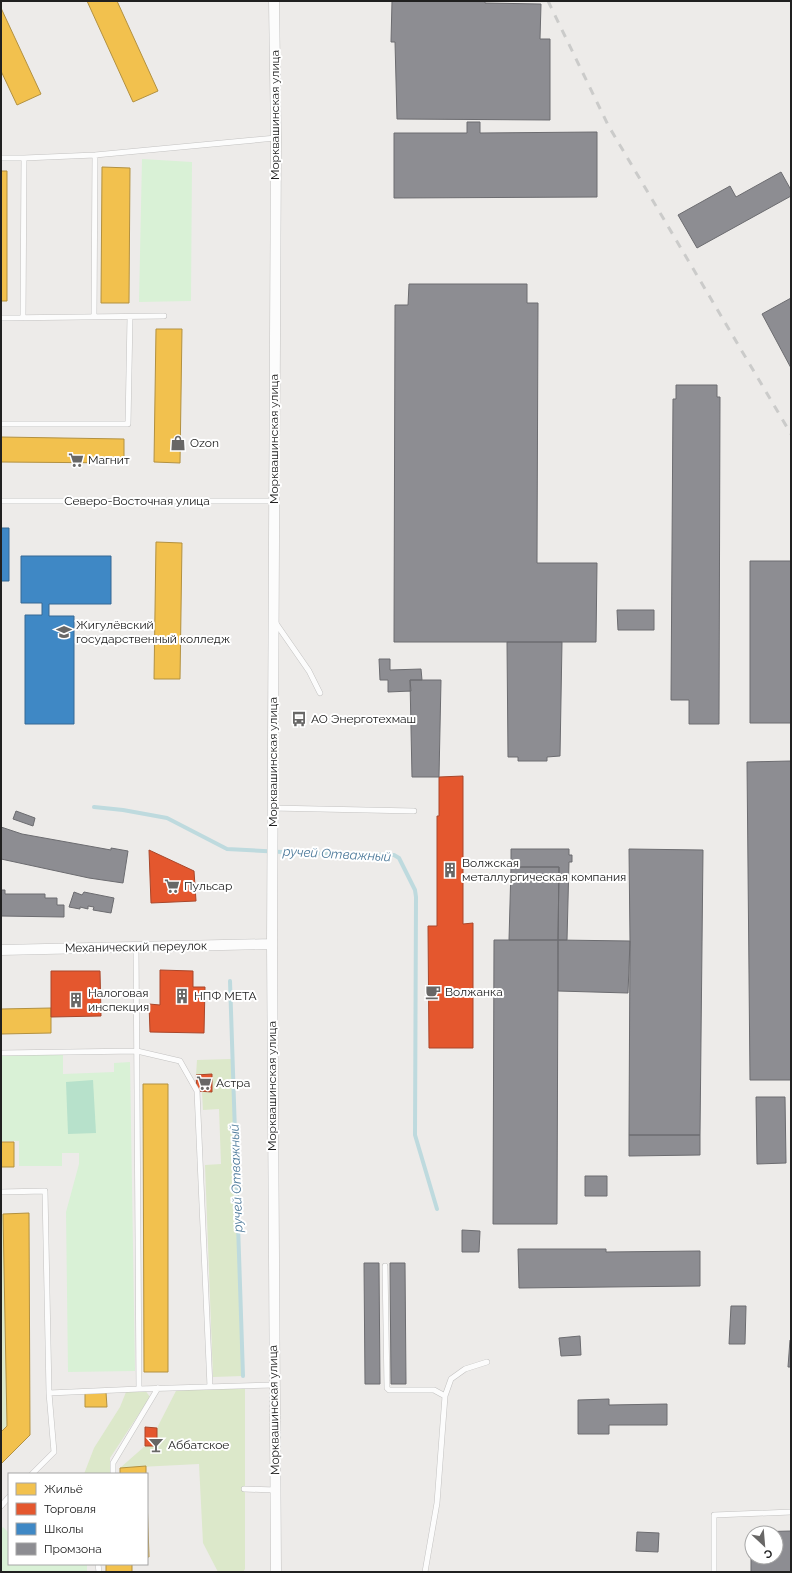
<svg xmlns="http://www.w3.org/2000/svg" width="792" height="1573" font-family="Raleway,sans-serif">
<rect width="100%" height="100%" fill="#edebe9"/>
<path fill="#dce8ca" d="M231,1059L243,1376L213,1377L205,1165L221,1164L219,1109L203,1110L202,1092H212V1074L196,1075L197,1060Z
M3,1214L7,1426L1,1432V1215Z
M245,1386V1569L243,1572H218L203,1543L199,1464L120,1468L145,1446H157V1428L178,1387Z
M145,1390L150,1397L110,1458V1474H84L94,1448L120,1407L126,1392Z"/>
<path fill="#d9f1d6" d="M142,159L192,162L191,301L139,302Z
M63,1054V1074L114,1072V1063L130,1062L135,1371L68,1372L66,1212L79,1164V1153H62V1166H19V1141H1V1055Z
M3,1527L9,1533V1564H87V1572H1V1529Z"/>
<path fill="#b7e1cb" d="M93,1080L96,1133L68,1134L66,1082Z"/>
<path fill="#f2c14e" stroke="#b39140" d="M87,1H117L158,91L133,102Z
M1,8L41,94L17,105L1,71Z
M102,167L130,168L129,303H101Z
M1,171H7V301H1Z
M156,329H182L180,463L154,462Z
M1,437L124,439V463L1,462Z
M156,542L182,543L180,679H154Z
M51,1008V1033L1,1034V1009Z
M143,1084H168V1372H144Z
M1,1142H14V1167H1Z
M29,1213L30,1435L1,1464V1432L7,1426L3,1214Z
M106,1392L107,1407H85V1393Z
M146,1466V1474H120V1468Z
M147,1497L149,1557H147Z
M106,1564H132V1572H106Z"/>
<path fill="#e4572e" stroke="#a9462a" d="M463,776V924L473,923V1048H429L428,926H437V816H439V777Z
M149,850L194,871L196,901L151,903Z
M160,970L193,971V987H205L204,1033L150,1032L149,1004L160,1005Z
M51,971H100L101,1016L51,1017Z
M212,1074V1092L197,1091L196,1075Z
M145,1427L157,1428V1446H145Z"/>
<path fill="#3f88c5" stroke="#366994" d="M1,528H9V581H1Z
M21,556H111V604H49V616H74V724H25V615H42V603H21Z"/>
<path fill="#8d8d92" stroke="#6c6c70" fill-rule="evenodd" d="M392,1H485V3L541,4L540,39H550V120L397,119L395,42H391Z
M467,122H480V133L597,132V197L394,198V133H467Z
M781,172L791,190V196L697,248L678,215L730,186L736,197Z
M409,284H527V303H538L537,563H597L596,642H394L395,305H408Z
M791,298V368L762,314Z
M676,385H717V397H720L719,724H689V700H671L673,399H676Z
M750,561H791V723H750Z
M617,610H654V630H618Z
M507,642H562L560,756L547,757V761H518V757H508Z
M379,659H390V670L421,669L422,680H410L411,691L388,692V680H380Z
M410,680H441L439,777H412Z
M791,761V1080H750L747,762Z
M16,811L35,818L33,826L13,819Z
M1,827L22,834L111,850V848L128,851L123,883L89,878L1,859Z
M511,849H569V855H572V862H569L567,940H558L559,867H511Z
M629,849L703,850L700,1135H629L630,941Z
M511,867H559L558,940H509Z
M1,890H5V894H45V898H57V905H64V917L1,916Z
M74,892L82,895L84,892L114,898L111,913L93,910L94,907L88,906V909L80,907V909L69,907Z
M494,940H558L557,1224H493Z
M558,940L630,941L628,993L558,991Z
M756,1097H785L786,1163L757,1164Z
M629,1135H700V1155L629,1156Z
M585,1176H607V1196H585Z
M462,1230L480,1231L479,1252H462Z
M518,1249H606V1252L700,1251V1286L519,1288Z
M364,1263H379L380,1384H365Z
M390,1263H405L406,1384H391Z
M731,1306H746L745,1344H729Z
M580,1336L581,1355L561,1356L559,1338Z
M790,1340H791V1367H788Z
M609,1399V1405L667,1404V1425H609V1434H578V1400Z
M791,1531V1572H751V1532ZM752,1533H776V1557H752Z
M637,1532L659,1533L658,1552L636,1551Z"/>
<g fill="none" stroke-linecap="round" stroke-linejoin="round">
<path stroke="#bedade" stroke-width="4" d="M94,807L123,810L167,818L227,849L301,853L394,855L399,858L415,890L416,897L415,1135L437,1209
M230,981L243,1376"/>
<g stroke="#c3c2c1" stroke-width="6">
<path id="lane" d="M1,158H24L95,155L276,138
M94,317L95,155
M1,318L164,316
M23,318L24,158
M1,424H128L130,317
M1,501H274
M275,622L309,671L320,693
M272,808L414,811
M136,946L139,1389L274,1385
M1,1053L137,1051L180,1061L197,1091L210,1387
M1,1192L45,1191L49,1393L139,1389
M385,1266L387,1388L389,1390H434L445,1396L437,1503L425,1572
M445,1396L451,1379L465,1369L487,1362
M32,1474L54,1452L49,1393
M113,1474V1463L158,1388
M244,1489L275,1490
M1,1506L9,1497
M98,1564L99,1572
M714,1572V1515L791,1512"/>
</g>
<g stroke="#c3c2c1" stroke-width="11">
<path id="street" d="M274,1L276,138L272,944L276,1572
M1,950L272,944"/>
</g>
<use href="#lane" stroke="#fcfcfc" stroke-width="5"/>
<use href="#street" stroke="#fcfcfc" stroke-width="10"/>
<path stroke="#cbcbca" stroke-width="3" stroke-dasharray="8 8" stroke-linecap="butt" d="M548,1L608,125L791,434"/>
</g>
<defs>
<g id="shop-bare" transform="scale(1.2)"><path d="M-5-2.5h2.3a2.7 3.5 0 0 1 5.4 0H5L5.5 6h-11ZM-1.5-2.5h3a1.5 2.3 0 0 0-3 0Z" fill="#686766" stroke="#fff" stroke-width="2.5" paint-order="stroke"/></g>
<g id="supermarket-bare" transform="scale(1.2)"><path d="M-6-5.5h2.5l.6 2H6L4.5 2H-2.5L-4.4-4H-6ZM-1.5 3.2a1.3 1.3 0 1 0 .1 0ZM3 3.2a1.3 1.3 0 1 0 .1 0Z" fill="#686766" stroke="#fff" stroke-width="2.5" paint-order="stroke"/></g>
<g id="university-bare" transform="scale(1.2)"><path d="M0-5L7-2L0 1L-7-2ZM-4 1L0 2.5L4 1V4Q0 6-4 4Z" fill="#686766" stroke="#fff" stroke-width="2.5" paint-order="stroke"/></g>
<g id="bus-bare" transform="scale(1.2)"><path d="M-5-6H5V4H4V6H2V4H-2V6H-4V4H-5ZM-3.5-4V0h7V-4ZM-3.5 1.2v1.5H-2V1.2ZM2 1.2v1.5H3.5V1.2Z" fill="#686766" stroke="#fff" stroke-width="2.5" paint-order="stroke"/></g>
<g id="building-bare" transform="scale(1.2)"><path d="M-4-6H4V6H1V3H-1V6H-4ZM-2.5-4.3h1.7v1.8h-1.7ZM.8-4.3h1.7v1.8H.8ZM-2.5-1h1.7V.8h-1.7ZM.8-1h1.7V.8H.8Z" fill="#686766" stroke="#fff" stroke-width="2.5" paint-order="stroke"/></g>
<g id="cafe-bare" transform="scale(1.2)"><path d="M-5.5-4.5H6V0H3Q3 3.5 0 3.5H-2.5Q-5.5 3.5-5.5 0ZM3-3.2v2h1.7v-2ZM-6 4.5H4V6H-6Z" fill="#686766" stroke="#fff" stroke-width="2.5" paint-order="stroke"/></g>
<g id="bar-bare" transform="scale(1.2)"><path d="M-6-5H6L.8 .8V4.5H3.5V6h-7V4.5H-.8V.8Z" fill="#686766" stroke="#fff" stroke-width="2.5" paint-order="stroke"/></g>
</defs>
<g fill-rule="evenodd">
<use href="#shop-bare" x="178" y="443"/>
<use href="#supermarket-bare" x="76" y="460"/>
<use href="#university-bare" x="64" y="632"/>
<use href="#bus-bare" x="299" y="719"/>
<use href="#building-bare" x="450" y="870"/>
<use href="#supermarket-bare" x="172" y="886"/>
<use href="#cafe-bare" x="433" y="992"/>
<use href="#building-bare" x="182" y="996"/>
<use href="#building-bare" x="76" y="1000"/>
<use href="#supermarket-bare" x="204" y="1083"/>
<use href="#bar-bare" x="156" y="1445"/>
</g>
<g text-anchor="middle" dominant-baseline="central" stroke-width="4" stroke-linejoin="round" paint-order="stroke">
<g font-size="12" fill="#202020" stroke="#fff">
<text transform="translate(275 115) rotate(-90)">Морквашинская улица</text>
<text transform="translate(274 439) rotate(-90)">Морквашинская улица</text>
<text x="137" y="501">Северо-Восточная улица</text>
<text transform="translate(273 762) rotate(-90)">Морквашинская улица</text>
<text transform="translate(136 947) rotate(-1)">Механический переулок</text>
<text transform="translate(272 1086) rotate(-90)">Морквашинская улица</text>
<text transform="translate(274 1410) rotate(-91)">Морквашинская улица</text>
</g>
<g font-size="12" fill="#202020" stroke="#fff" text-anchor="start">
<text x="190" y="443">Ozon</text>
<text x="88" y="460">Магнит</text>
<text x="76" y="625">Жигулёвский<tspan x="76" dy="14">государственный колледж</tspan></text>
<text x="311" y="719">АО Энерготехмаш</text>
<text x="462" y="863">Волжская<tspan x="462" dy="14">металлургическая компания</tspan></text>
<text x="184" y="886">Пульсар</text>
<text x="445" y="992">Волжанка</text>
<text x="88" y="993">Налоговая<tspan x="88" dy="14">инспекция</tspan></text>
<text x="194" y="996">НПФ МЕТА</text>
<text x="216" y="1083">Астра</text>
<text x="168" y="1445">Аббатское</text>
</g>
<g font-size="13" font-style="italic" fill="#4c799a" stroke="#fff">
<text transform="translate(337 854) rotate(3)">ручей Отважный</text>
<text transform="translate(236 1178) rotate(-92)">ручей Отважный</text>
</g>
</g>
<rect width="792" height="1573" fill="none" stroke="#202020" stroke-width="4"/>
<rect x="8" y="1473" width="140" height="92" fill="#ffffff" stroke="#a6a6a6"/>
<rect x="16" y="1483" width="20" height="12" fill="#f2c14e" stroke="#a6a6a6"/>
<text x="44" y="1493" font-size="12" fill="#202020">Жильё</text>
<rect x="16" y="1503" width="20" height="12" fill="#e4572e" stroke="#a6a6a6"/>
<text x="44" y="1513" font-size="12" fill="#202020">Торговля</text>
<rect x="16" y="1523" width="20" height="12" fill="#3f88c5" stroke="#a6a6a6"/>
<text x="44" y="1533" font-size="12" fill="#202020">Школы</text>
<rect x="16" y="1543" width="20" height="12" fill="#8d8d92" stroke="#a6a6a6"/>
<text x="44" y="1553" font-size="12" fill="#202020">Промзона</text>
<g transform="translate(764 1545) rotate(154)"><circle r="19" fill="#ffffff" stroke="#a6a6a6"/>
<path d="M0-3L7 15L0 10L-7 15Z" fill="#686766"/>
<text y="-6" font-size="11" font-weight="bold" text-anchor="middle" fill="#202020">С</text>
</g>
</svg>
